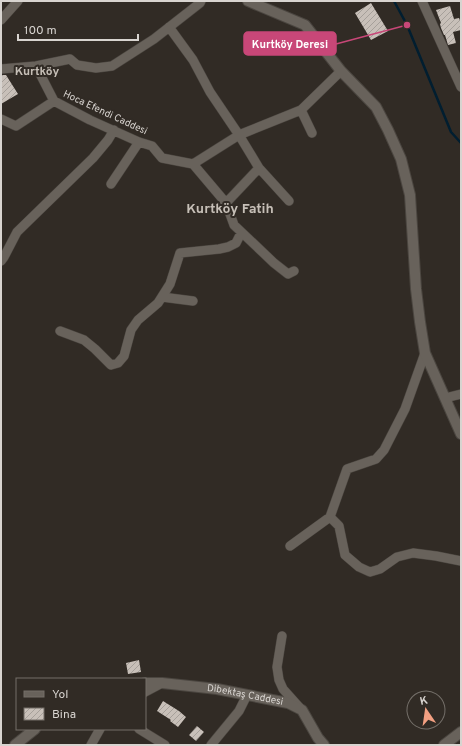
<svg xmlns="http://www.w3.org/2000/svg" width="462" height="746" font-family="Overpass,sans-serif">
<defs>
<pattern id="building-hatch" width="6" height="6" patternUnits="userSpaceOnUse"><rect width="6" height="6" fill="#c8c0b9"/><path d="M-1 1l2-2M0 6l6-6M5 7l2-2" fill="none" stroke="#a6a09a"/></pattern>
</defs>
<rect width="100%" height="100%" fill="#312b25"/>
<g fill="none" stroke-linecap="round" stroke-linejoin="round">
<path stroke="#011e30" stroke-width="2.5" d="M394,1L407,25L451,132L461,143"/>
</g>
<path fill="url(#building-hatch)" d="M371,3L388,31L371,40L355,13Z
M450,6L454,19L459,18L461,23V30L453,32L456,43L448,45L445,35H444L441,28L440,24L441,23L436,10Z
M1,75H6L18,94L1,104Z
M139,660L141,672L128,674L126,663Z
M163,701L179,711L186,717L178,727L170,721L171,720L157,711Z
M197,726L204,732L196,741L189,735Z"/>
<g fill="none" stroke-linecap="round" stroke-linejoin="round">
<g stroke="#4b4640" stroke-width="10">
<path id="minor" d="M422,1L461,87
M1,20L18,1
M169,27L193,60L210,92L239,135L259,168
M36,66L54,101
M1,69L36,66L70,59L77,65L96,68L112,66L154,39L200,3L201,1
M301,110L312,133
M1,119L16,126L54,101L90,120L139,142L152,146L162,158L193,164L239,135L301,110L341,71
M193,164L226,203L234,225L274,263L288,274L294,271
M111,184L139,142
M226,203L259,168L289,201
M1,261L4,257L17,232L93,158L108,140L114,130
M162,297L193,301
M60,331L84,340L95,349L111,365L118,363L124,356L131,330L138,320L158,303L170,284L180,253L219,249L228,247L236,243L241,233
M445,398L461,394
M330,517L339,526L345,555L359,567L370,572L380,569L397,557L413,553L436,556L461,561
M290,546L330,517L347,469L376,459L384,450L405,409L425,353
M282,636L277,667L279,680L283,689L300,708
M145,692L162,683
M139,729L165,745
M91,745L100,729
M211,745L239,711L247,695"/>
</g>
<g stroke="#4b4640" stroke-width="12">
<g id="tertiary">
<path d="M248,1L305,25L341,71L376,107L388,130L401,159L410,195L416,289L420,322L425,353L461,434"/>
<path id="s1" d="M145,683H162L217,689L288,703L302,710L318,738L324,745"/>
<path d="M15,745L35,729"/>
<path d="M444,745L461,732"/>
</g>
</g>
<use href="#minor" stroke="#68625b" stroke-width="9"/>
<use href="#tertiary" stroke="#68625b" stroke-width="10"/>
</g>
<g text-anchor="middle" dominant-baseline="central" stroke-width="4" stroke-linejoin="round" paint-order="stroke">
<g font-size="10" fill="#d8d4d0" stroke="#312b25">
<text transform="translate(105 113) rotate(25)">Hoca Efendi Caddesi</text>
<text stroke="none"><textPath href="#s1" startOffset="101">Dibektaş Caddesi</textPath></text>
</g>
<g font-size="12" font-weight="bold" fill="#c6bfb7" stroke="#312b25">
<text x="37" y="72">Kurtköy</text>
</g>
<g font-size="14" font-weight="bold" fill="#c6bfb7" stroke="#312b25">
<text x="230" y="209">Kurtköy Fatih</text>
</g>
</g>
<path fill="none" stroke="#c84778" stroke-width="1.5" d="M407 25L336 44"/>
<circle fill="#c84778" stroke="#312b25" stroke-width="1.5" cx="407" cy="25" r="4"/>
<rect fill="#c84778" stroke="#c84778" stroke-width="1.5" x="244" y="32" width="92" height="23" rx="4"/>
<g font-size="11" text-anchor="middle" font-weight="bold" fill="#fff">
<text x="290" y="48">Kurtköy Deresi</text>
</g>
<rect width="462" height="746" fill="none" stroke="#d8d4d0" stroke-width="4"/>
<rect x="16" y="678" width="130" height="52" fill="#312b25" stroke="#746f69"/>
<rect x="24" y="691" width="20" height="6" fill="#68625b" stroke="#746f69"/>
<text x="52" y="698" font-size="12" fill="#d8d4d0">Yol</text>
<rect x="24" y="708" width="20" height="12" fill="url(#building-hatch)" stroke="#746f69"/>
<text x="52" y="718" font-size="12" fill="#d8d4d0">Bina</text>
<g transform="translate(426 710) rotate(347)"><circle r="19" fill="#312b25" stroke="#746f69"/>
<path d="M0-3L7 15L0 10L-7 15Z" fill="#f3a082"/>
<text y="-6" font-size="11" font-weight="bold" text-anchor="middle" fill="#d8d4d0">K</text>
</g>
<path d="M18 34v6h120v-6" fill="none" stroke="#d8d4d0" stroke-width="2"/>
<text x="24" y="34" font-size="12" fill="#d8d4d0" stroke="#312b25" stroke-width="3" paint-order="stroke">100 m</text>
</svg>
